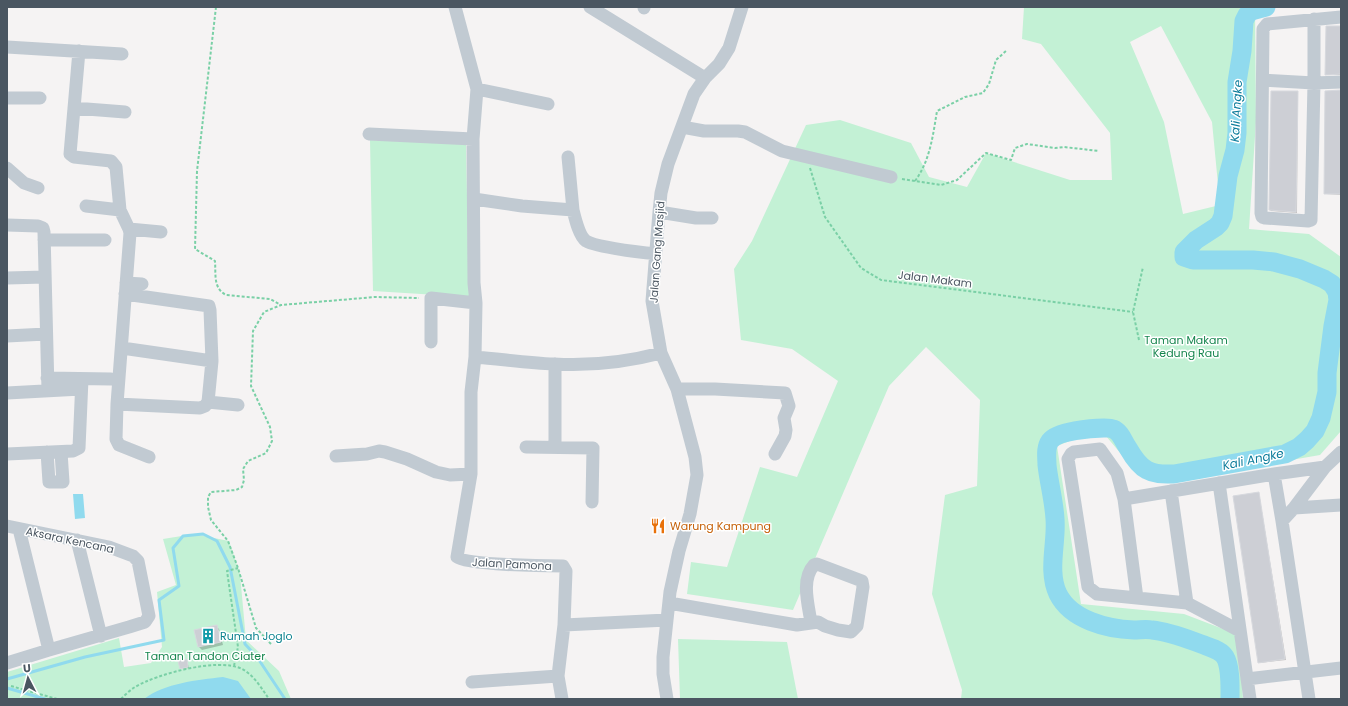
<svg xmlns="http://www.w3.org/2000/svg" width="1348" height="706" font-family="Poppins,sans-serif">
<rect width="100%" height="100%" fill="#f5f3f3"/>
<path fill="#c3f1d5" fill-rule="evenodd" d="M1024,7H1255L1256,121L1249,229L1309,234L1341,257V431L1320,455L1176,480L1138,474L1100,429L1057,446L1081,604L1184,614L1239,635L1243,699H961L962,690L932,594L945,495L977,486L980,400L926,347L889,386L793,610L687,594L691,562L727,567L760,467L797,477L838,381L792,349L741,340L734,269L752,241L806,125L840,120L911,143L929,177L967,187L986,153L1070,180H1112L1110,133L1041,44L1022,39ZM1161,26L1212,122L1220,205L1183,214L1164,122L1130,42Z
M370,140L466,144L469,297L373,291Z
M194,534L229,541L240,574L246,640L279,671L291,699H7V672L119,638L124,667L151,663L162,647L157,592L176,585L163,539Z
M678,639L787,642L798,699H680Z"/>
<path fill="#90daee" d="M73,494H83L85,518L75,519Z
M223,677L238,681L251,699H144C165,683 197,680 223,677Z"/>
<path fill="#0003" d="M1341,27V75H1327L1326,74Z
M1341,90V195L1326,194L1325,193Z
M1297,92L1298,93L1297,213L1271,211L1270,210Z
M1259,493L1286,660L1260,663L1259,662Z
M216,626L219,629L223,645L202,650L199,647L196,631Z
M187,661L189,668L182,669L181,668Z"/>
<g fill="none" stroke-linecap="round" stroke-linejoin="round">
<path stroke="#90daee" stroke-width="3" d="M7,679L85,657L164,640L159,600L179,586L173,548L183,536L203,534L217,541L230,567L245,644L257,657L285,699
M7,688L45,699"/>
<path stroke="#90daee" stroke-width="19" d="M1230,699C1230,688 1231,667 1225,657C1221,650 1211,648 1204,645C1187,639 1171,632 1152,630C1146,629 1140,630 1134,630C1107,629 1071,620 1058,594C1047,571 1057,543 1055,519C1054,501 1049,483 1047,465C1047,458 1045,448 1050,441C1057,431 1092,428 1104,428C1107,428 1111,428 1113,429C1121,432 1123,441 1128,448C1132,455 1139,466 1147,470C1156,475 1165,474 1174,474L1285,454L1299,447L1307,440L1315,431L1321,418L1327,392V373L1333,326L1338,300L1337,292L1332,284L1324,279L1300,269L1274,262L1253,260H1193L1184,257V252L1196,240L1216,227L1220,223L1223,216L1228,176L1235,150L1237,133V82L1242,51L1244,21L1247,15L1251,11L1266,7"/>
</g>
<path fill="#cdcfd5" stroke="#d7d9de" d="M1326,26H1341V74L1325,75Z
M1341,90V194H1324L1325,91Z
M1271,91H1298L1296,212L1269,210Z
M1259,492L1285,659L1258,663L1233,496Z
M217,625L221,642L198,647L194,630Z
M187,659L188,667L180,669L178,661Z"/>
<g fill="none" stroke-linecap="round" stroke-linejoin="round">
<path stroke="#7ad0a6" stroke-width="2" stroke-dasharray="3 2" stroke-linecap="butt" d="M216,7L197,171L195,249L215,261C216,275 213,288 226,295L270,299L281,305
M810,168L825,217L861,268L881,280L1133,312
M902,179L941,185L957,180L986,153L1011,160L1015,148L1027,144L1055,148L1064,147L1099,151
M915,181C930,161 933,135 937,111L965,97L983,93L989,84L996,60L1006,51
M1139,340L1133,312L1143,267
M271,644L256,628L238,568L228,541L211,520L208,507V497L211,492L236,490L242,487L244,480L243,469L248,461L266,453L272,441L270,427L251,386L253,331L264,312L281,305L375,297L419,298
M234,666L238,647L227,571L238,568
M11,686L57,699
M121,699C125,695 130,690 135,687C157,674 219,657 242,669C254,675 262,689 269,699"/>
<path stroke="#c1cad2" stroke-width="13" d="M455,7L477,89L473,139L474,283L476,303L475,357L471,392V474L457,557C466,565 546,566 563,566L566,571L564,625L558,676L562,699
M590,7L705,78
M644,8V7
M1314,19V83L1311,220L1308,221L1265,218L1262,217L1261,213L1263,29L1267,24L1341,17
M7,47L122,54
M79,51L70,154L74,157L111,161L116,167L120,210L129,229L130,233L117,404L200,408L205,406L208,402L238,405
M1263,80L1314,83L1341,82
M477,89L548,104
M7,98H40
M74,108L125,112
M682,127L704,131H738L745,132L782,151L891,177
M369,134L473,139
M568,157L573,210
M7,168L24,183L38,188
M474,199L522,206L573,210C575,218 579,236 586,241C598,248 640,252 655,254
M86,206L120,210
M659,212L696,218H712
M7,225L38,226L43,228L44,232L48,390
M129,229L161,232
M44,240H105
M7,278L45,277
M126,283L142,284
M125,294L209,306L210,310L212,361L208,402
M7,336L46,334
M431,342V298L476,303
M122,348L212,361
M475,357C501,359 528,363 554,364C589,366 627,362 661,353
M47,378L111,379
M677,389H715L785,393L789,406L784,418L786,430L785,436L775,454
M7,393L81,389
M117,404L116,439L119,445L149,457
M526,447L593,448L592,502
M555,447V364
M47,452L49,482H63L61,452
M7,454L73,451L79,448L82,379
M336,456L367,454L379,451L385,452L407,459L436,472L450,475L471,474
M1274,474L1282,521
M1219,483L1250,699
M1171,491L1187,603
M1124,499L1274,474L1325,467
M1294,508L1341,505
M7,526L109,547L133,556L138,561L149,616L145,622L129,627L49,650L7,663
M19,529L49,650
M77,540L101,636
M1137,598L1124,499L1117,473L1100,449L1074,452L1071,454L1068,459L1088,587L1097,594L1187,603L1240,631
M669,603L797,625L818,622L825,626L838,630L851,632L857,626L863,587L862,581L817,564L814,565C801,579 808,604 811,622
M564,625L667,620
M1247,679L1341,668
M472,682L558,676
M667,699L663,674V657L670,592L679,551L690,514L697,475L695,457L677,389L661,353L652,301L659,212L661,193L668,164L694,94L705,78L719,64L729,48L742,7
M1309,699L1282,521L1294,508L1325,467L1341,452"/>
</g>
<defs>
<g id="restaurant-bare" transform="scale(1.2)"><path d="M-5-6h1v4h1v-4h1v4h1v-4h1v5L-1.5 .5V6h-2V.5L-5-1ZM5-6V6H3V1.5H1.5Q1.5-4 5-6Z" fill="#e8710a" stroke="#fff" stroke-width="2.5" paint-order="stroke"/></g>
<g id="building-bare" transform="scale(1.2)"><path d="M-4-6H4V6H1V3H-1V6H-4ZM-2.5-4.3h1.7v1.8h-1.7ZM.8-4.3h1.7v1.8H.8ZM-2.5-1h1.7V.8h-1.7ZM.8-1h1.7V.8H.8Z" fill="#0f9aa8" stroke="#fff" stroke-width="2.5" paint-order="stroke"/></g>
</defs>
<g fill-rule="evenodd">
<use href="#restaurant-bare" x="658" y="526"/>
<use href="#building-bare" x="208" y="636"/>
</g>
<g text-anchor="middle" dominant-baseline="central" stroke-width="3" stroke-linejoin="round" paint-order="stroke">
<g font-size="11" fill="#4a5661" stroke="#fff">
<text transform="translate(657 252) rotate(-86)">Jalan Gang Masjid</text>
<text transform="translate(935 279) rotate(7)">Jalan Makam</text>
<text transform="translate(70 540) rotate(12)">Aksara Kencana</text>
<text transform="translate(512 564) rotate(3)">Jalan Pamona</text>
</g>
<g font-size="11" fill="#17864f" stroke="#fff">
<text x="1186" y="340">Taman Makam<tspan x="1186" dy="13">Kedung Rau</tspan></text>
<text x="205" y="656">Taman Tandon Ciater</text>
</g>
<g font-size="11" fill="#c56008" stroke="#fff" text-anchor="start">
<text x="670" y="526">Warung Kampung</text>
</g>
<g font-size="11" fill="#0d838f" stroke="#fff" text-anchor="start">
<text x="220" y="636">Rumah Joglo</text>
</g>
<g font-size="12" font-style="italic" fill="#0c7c9b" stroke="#fff">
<text transform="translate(1236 111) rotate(-87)">Kali Angke</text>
<text transform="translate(1253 459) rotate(-12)">Kali Angke</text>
</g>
</g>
<rect width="1348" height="706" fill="none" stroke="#4a5661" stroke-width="16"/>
<g transform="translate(28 678) rotate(354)" stroke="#ffffff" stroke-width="3" paint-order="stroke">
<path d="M0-3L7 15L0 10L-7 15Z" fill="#4a5661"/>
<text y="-6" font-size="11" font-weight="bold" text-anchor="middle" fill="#4a5661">U</text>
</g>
</svg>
